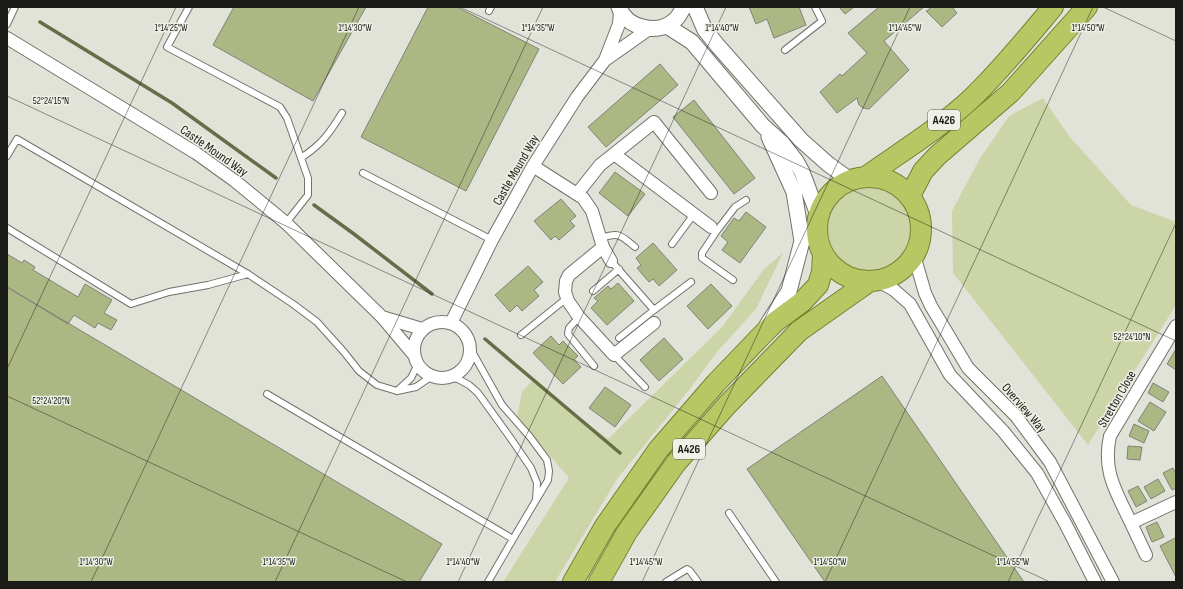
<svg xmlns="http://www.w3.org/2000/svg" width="1183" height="589" font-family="'Sofia Sans Condensed',sans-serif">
<rect width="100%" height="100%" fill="#e1e3d9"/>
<path fill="#cbd5a7" d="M1043,98L1069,136L1131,205L1176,222V305L1088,445L953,273L952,211L979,160L1009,116Z
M828 229a42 42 0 1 1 84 0a42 42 0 1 1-84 0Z
M783,253L756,309L717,352L689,390L617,479L555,582H503L569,478L517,417L522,392L533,380L556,400L608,439L723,326L764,269Z"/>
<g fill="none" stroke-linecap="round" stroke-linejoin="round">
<path stroke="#666e48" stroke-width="3.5" d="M40,22L172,103L276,178
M314,205L354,234L432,294
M485,339L620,453"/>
</g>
<path fill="#acb883" stroke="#808279" d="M234,7H366L313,101L213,45Z
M428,7H457L539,49L466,191L361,137Z
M749,7H799L806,25L774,38L767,19L756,24Z
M839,7H854L845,14Z
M879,7H924L884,41L909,70L869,109L863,108L859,105L857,98L837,113L820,92L840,74L842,76L867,53L848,33Z
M929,7H952L957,13L942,27L926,11L930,9Z
M660,64L678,85L606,147L588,127Z
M694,100L755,178L734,194L673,117Z
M615,172L645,194L628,216L599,193Z
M561,199L576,216L570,221L575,226L559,240L555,236L551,240L534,221Z
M746,212L766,227L740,263L722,250L728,242L721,236L734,218L739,221Z
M653,243L677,270L659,286L653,279L649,282L637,268L641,265L636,258Z
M7,254L22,263L24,260L35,267L33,270L78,297L85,284L112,300L104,313L117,320L111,330L98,323L95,328L74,315L68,324L7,287Z
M528,266L543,282L534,290L539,296L522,311L517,305L510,312L495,295Z
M618,283L634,301L607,325L591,308L598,301L594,298L608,286L611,289Z
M711,284L732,306L708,329L687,306Z
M7,287L442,544L419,582H7Z
M551,336L559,345L563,341L578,356L574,360L581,367L563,384L533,353Z
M664,338L683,359L659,381L640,360Z
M1176,349V370L1167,364Z
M882,376L1024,582H825L747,469Z
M1153,383L1169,392L1163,402L1148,393Z
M605,387L631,405L615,427L589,408Z
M1150,402L1166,412L1154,431L1138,421Z
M1134,424L1149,431L1144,443L1129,436Z
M1128,446L1142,447L1140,460L1127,459Z
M1173,468L1176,474V488L1172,490L1163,473Z
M1158,479L1165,491L1151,499L1144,487Z
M1138,486L1147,501L1136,507L1128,491Z
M1157,522L1164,537L1152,542L1146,527Z
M1175,538L1176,540V577L1160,546Z"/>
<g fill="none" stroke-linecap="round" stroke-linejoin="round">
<g stroke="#71736a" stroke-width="8">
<path id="service" d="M189,7L167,47L280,107L287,118L308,178V195L286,223
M489,11L491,7
M7,24L15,7
M785,50L822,21L815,7
M7,156L17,139L248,274L293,304L317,322L344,352L359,371L377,385L397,391L416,387L432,376
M301,158C322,144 329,134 342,113
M363,173L492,240
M711,227L716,232L702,253V258L733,280
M7,228L131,304L169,292L208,285L248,274
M716,232L735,207L746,200
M601,238C620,232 620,235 635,247
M672,244L694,214
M611,261L654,310L691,282
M593,291L619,269
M579,317L569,328L568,334L594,366
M521,335L567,298
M619,338L654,310
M614,355L645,387
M450,377L458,379L469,385L478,393L509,436L531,468L537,483L536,500
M397,391L411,378L418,364
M267,394L513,539L548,480L549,471L547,460L530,437L502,405L470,348
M729,513L776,582
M488,582L513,539
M666,582L687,569L690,571L698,582"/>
</g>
<g stroke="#71736a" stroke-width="14">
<path id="minor" d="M7,38L196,153L235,181L286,223L382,317L414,355
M605,60L649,29
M614,154L654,122L711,193
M533,166L583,198L592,211L603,247L611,261
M577,194L600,165L614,154L711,227
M603,247L569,275L566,281L565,292L568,301L579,317L614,355L654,323
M914,255L925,293L931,306L968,368L1016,416L1050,462L1113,582
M877,280L894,290L910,304L950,375L1003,431L1037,473L1065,523L1095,582
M382,317L422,329
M414 350a28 28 0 1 1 56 0a28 28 0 1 1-56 0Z
M451,323L492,240L533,166L577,97L605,60L619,24L620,12
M1176,326L1110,436C1102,472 1117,493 1131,523L1176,502
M1131,523L1146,555"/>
</g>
<g stroke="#71736a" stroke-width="17">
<path id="tertiary" d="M619,7C626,28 658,36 675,20C679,17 681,11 684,7
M695,7L705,30L718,46L801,140L828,164L850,180
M667,26L692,42L763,126L782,143L796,161L802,172L818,215
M767,325L789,291L802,241L794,192L769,137"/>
</g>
<g stroke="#758230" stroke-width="22">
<path id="trunk" d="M867,176C902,151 940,128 972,98C1001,70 1027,38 1053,7
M817 229a52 52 0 1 1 104 0a52 52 0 1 1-104 0Z
M910,196L923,171L937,156L1011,92L1087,7
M573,582L605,526L658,450L716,383L762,335L775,322L802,302L818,285L822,272L823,254
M599,582L627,532L676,463L727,405L799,331L870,281"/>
</g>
<use href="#service" stroke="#fff" stroke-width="6"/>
<use href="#minor" stroke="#fff" stroke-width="12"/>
<use href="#tertiary" stroke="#fff" stroke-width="15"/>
<use href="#trunk" stroke="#b7c764" stroke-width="20"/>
</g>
<path fill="none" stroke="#1b1b18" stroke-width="1" stroke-opacity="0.45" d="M460,7L1176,341M1103,7L1176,41M7,96L1050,582M7,369L176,7M7,396L407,582M91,582L359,7M275,582L543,7M458,582L726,7M642,582L910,7M825,582L1093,7M1008,582L1176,223"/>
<g text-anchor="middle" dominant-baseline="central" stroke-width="3" stroke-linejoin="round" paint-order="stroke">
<g fill="#eef1e6" stroke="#5a5b56" stroke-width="1">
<rect x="928" y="110" width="32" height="20" rx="3"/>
<rect x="673" y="439" width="32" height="20" rx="3"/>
</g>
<g font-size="12" font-weight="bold" fill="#1b1b18">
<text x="944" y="120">A426</text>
<text x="689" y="449">A426</text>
</g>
<g font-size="13" fill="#1b1b18" stroke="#eef1e6">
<text transform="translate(214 151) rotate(35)">Castle Mound Way</text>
<text transform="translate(516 170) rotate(-60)">Castle Mound Way</text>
<text transform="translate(1117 399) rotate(-60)">Stretton Close</text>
<text transform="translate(1024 408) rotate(49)">Overview Way</text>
</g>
</g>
<g font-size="10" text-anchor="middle" fill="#1b1b18" stroke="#eef1e6" stroke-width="3" stroke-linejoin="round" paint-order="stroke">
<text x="171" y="31">1°14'25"W</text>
<text x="722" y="31">1°14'40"W</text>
<text x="1088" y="31">1°14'50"W</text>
<text x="355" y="31">1°14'30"W</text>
<text x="538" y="31">1°14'35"W</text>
<text x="905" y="31">1°14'45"W</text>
<text x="51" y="104">52°24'15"N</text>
<text x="1132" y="340">52°24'10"N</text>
<text x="51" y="404">52°24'20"N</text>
<text x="96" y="565">1°14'30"W</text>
<text x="279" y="565">1°14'35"W</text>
<text x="646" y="565">1°14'45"W</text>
<text x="1013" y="565">1°14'55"W</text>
<text x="463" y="565">1°14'40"W</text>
<text x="830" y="565">1°14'50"W</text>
</g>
<rect width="1183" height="589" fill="none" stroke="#1b1b18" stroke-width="16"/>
</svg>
